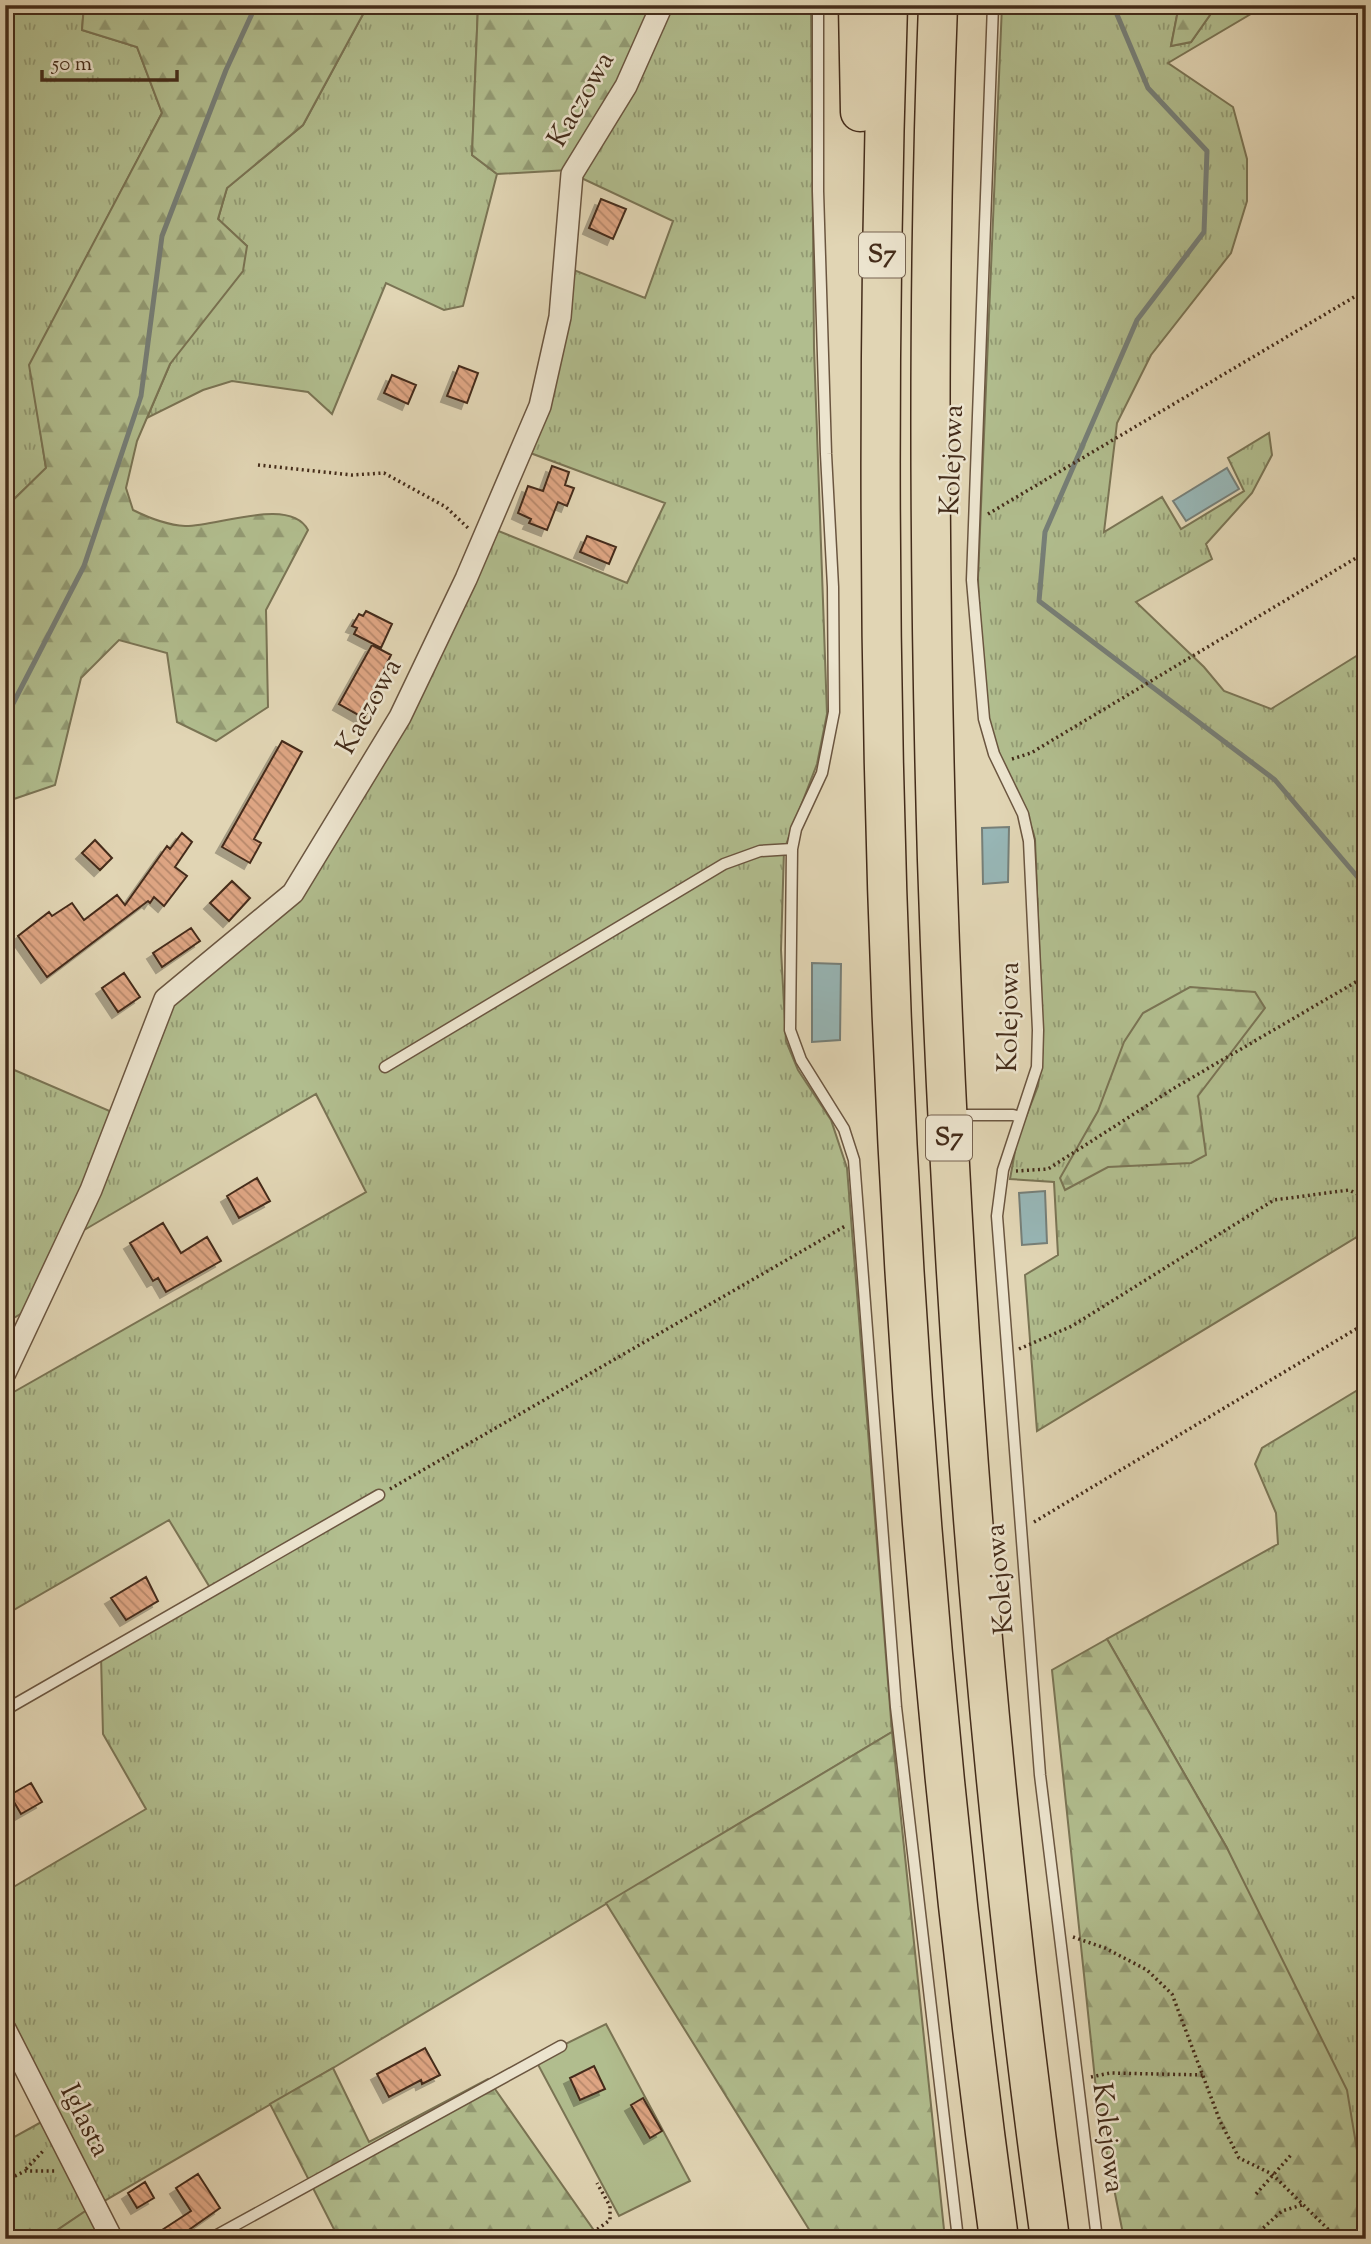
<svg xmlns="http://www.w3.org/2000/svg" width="1371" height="2244" font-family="'Sorts Mill Goudy',serif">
<defs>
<pattern id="grass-tufts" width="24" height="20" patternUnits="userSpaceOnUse" patternTransform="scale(1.75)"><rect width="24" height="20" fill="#b1bd8e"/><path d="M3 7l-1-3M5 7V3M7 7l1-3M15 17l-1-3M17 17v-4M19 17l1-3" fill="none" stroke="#929a73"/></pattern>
<pattern id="forest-firs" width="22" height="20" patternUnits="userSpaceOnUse" patternTransform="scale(1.75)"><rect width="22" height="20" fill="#b1bd8e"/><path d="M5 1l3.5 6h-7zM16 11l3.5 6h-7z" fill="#929a73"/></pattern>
<pattern id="building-back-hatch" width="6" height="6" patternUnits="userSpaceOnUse" patternTransform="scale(1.75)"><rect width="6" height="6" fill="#dea583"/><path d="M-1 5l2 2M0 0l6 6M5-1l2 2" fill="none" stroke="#b6876a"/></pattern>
<filter id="shadow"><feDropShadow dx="-6" dy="6" stdDeviation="0" flood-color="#0004"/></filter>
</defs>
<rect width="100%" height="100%" fill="#e1d5b4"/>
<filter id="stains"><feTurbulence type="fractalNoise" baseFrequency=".00286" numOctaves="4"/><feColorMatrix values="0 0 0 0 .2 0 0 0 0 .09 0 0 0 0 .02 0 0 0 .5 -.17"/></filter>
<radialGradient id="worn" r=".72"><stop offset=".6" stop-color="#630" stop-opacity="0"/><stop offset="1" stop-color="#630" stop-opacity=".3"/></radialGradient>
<path fill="url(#grass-tufts)" stroke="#7a7454" stroke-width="2" d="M5,5H84L82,30L137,47L162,113L30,365L46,468L5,508Z
M368,5H478L472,155L497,174L463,306L444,310L386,283L332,414L308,392L232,381L203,390L147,418L170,364L247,246L218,219L227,188L303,125Z
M669,5H811L814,348L827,714L817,764L784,850L781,950L786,1041L798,1070L831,1120L847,1168L892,1732L333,2068L99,2204L5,2017V1892L146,1809L103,1734L101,1656L212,1591L169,1520L5,1615V1397L366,1192L316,1094L74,1236L170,1002L297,899L491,528L627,583L665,503L525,451L569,268L645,298L673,221L577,176Z
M1002,5H1179L1171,46L1191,42L1217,5H1266L1168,63L1233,107L1247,159V201L1231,253L1151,355L1117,423L1104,532L1162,497L1181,529L1244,491L1228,458L1269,433L1272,455L1252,493L1206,544L1212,559L1136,602L1204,667L1224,691L1271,709L1366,650V1253L1357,1237L1037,1431L1025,1275L1058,1255L1054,1182L1010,1179L1017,1140L1038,1086L1043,1049L1035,839C1024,799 999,764 990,724C979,677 980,626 978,578Z
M5,1066L112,1112L86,1188L29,1309L5,1323Z
M1366,1385V2226L1227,1848L1107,1639L1278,1544L1276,1513L1255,1464L1262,1448Z
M45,2120L87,2210L44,2239H5V2142Z"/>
<path fill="url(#forest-firs)" stroke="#7a7454" stroke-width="2" d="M84,5H368L303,125L227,188L218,219L247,246L243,271L170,364L137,441L126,488L133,510C149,518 166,525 185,526C216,527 290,496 308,530L266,610L268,707L216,741L177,722L167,653L119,640L81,678L55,785L5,802V508L46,468L29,365L162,113L137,47L82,30Z
M478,5H651L619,82L569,170L497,174L472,155Z
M1179,5H1217L1191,42L1171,46Z
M1190,987L1255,992L1265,1008L1198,1096L1206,1155L1191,1163L1108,1167L1065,1190L1060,1178L1098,1111L1124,1042L1143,1013Z
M1107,1639L1227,1848L1347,2090L1366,2204V2239H1124L1098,2108L1052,1670Z
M892,1732L945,2239H815L606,1903Z
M333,2068L369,2142L488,2079L600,2239H339L270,2104Z"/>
<path fill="#b1bd8e" stroke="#7a7454" stroke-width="2" d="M606,2024L690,2181L619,2216L535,2059Z
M87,2210L102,2239H44Z"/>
<path fill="#97b6b6" stroke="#767f78" stroke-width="2" d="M1227,468L1239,489L1186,521L1173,501Z
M1009,827L1008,882L983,884L982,828Z
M812,963L841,964L840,1040L812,1042Z
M1045,1191L1047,1243L1022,1245L1019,1193Z"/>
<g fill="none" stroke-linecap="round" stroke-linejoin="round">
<path stroke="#767f78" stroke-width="5" d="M1113,5L1148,88L1207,151L1204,232L1137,320L1045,532L1039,601L1275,780L1361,881L1366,942
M5,719L84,566L141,396L162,236L226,70L256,5"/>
</g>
<path fill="url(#building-back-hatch)" stroke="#442c1a" stroke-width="2" filter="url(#shadow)" d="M601,199L626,209L613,239L589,228Z
M459,366L478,373L467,403L447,396Z
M392,375L416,385L408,404L384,393Z
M552,466L569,472L565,485L574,488L567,506L558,502L547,530L529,523L531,519L518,513L528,486L543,491Z
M587,536L616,547L609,564L580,552Z
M366,611L392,624L381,648L354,634L357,628L352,626L359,614L363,616Z
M372,645L391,655L375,687L379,689L364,718L339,704Z
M282,741L302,752L254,839L261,843L250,863L222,847Z
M182,833L192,842L175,867L187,876L164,906L154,897L150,903L148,901L47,977L18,936L49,912L52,916L72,903L84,920L117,895L125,905L167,846L170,849Z
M95,840L112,858L100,870L82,853Z
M232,881L250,898L229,921L210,903Z
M191,928L200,941L162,967L153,953Z
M124,973L140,997L118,1012L102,988Z
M257,1178L270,1201L239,1218L227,1196Z
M163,1223L181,1253L207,1237L221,1261L166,1292L158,1278L153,1281L130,1243Z
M146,1577L158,1601L126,1620L111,1598Z
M31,1783L42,1802L21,1814L10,1795Z
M425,2048L440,2075L422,2084L421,2080L389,2097L377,2074Z
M594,2066L605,2089L580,2100L570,2078Z
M643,2098L662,2131L650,2138L631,2105Z
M198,2174L220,2208L183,2234L186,2239H167L162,2230L191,2211L176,2188Z
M145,2182L154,2198L137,2208L128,2193Z"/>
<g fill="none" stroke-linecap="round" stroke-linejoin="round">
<g stroke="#6b5640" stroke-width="13">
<path id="lane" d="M818,5V191L826,454L833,587L834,712L822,773L796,829L792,849L790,1030L801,1060L844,1129L854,1160L896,1707L958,2239
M993,5L972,580L984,719L994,754L1023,814L1029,841L1038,1030L1037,1067L1003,1170L997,1216L1040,1775L1097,2239
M385,1067L724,864L760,851L792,849
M954,1115H1013L1020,1117
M5,1710L379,1495
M5,1812H6
M210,2239L561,2046"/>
</g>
<g stroke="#6b5640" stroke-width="24">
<path id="street" d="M5,1373L91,1190L165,999L293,893L400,717L466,579L540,406L560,317L572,174L626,86L662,5
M5,2029L112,2239"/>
</g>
<g stroke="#442c1a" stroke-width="41">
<path id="highway" d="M858,5L860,112
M888,5C864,751 898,1500 999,2239
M938,5C927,290 929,576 937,860C952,1321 987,1782 1050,2239"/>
</g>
<path stroke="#442c1a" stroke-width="3.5" stroke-dasharray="2 3.5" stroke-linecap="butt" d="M258,465L352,475L384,473L446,507L468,528
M988,514L1366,290
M1012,759L1031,753L1366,552
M1016,1171L1048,1169L1176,1087L1366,976
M1019,1349L1072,1326L1274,1200L1349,1190L1366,1198
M390,1489L847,1225
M1034,1522L1366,1323
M1073,1937L1105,1948L1147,1970L1172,1994L1220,2121L1239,2158L1272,2174L1338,2239
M1362,1971L1366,1969
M1091,2077L1110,2073L1204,2075
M26,2169L45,2149
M5,2181L25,2171H56
M1256,2194L1291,2155
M584,2239L610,2220V2206L597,2183
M1251,2239L1282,2211L1305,2204"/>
<use href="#lane" stroke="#ece4ce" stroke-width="10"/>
<use href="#street" stroke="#ece4ce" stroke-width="21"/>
<use href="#highway" stroke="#e1d5b4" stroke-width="38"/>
</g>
<g text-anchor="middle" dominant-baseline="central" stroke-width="5" stroke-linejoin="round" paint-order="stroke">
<g fill="#ece4ce" stroke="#766350" stroke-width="2">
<rect x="859" y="232.5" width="46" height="45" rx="5"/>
<rect x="926" y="1115.5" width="46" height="45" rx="5"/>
</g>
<g font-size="26" font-weight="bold" fill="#442c1a">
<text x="882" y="255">S7</text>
<text x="949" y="1138">S7</text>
</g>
<g font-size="28" fill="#442c1a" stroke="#ece4ce">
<text transform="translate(582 100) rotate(-60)">Kaczowa</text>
<text transform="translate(953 460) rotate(-88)">Kolejowa</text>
<text transform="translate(370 707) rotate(-61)">Kaczowa</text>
<text transform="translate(1010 1017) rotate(-89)">Kolejowa</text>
<text transform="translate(1001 1579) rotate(-95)">Kolejowa</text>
<text transform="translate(84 2121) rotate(63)">Iglasta</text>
<text transform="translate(1107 2138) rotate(83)">Kolejowa</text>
</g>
</g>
<rect width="1371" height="2244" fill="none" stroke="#e1d5b4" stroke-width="28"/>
<rect x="7" y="7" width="1357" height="2230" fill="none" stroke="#442c1a" stroke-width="3.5"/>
<rect x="14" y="14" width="1343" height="2216" fill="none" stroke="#442c1a" stroke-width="2"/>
<path d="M42 70v10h135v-10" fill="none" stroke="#442c1a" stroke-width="3.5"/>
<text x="52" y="70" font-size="21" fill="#442c1a" stroke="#ece4ce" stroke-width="5" paint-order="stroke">50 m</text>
<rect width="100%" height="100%" filter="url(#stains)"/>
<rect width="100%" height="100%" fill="url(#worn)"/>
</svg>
